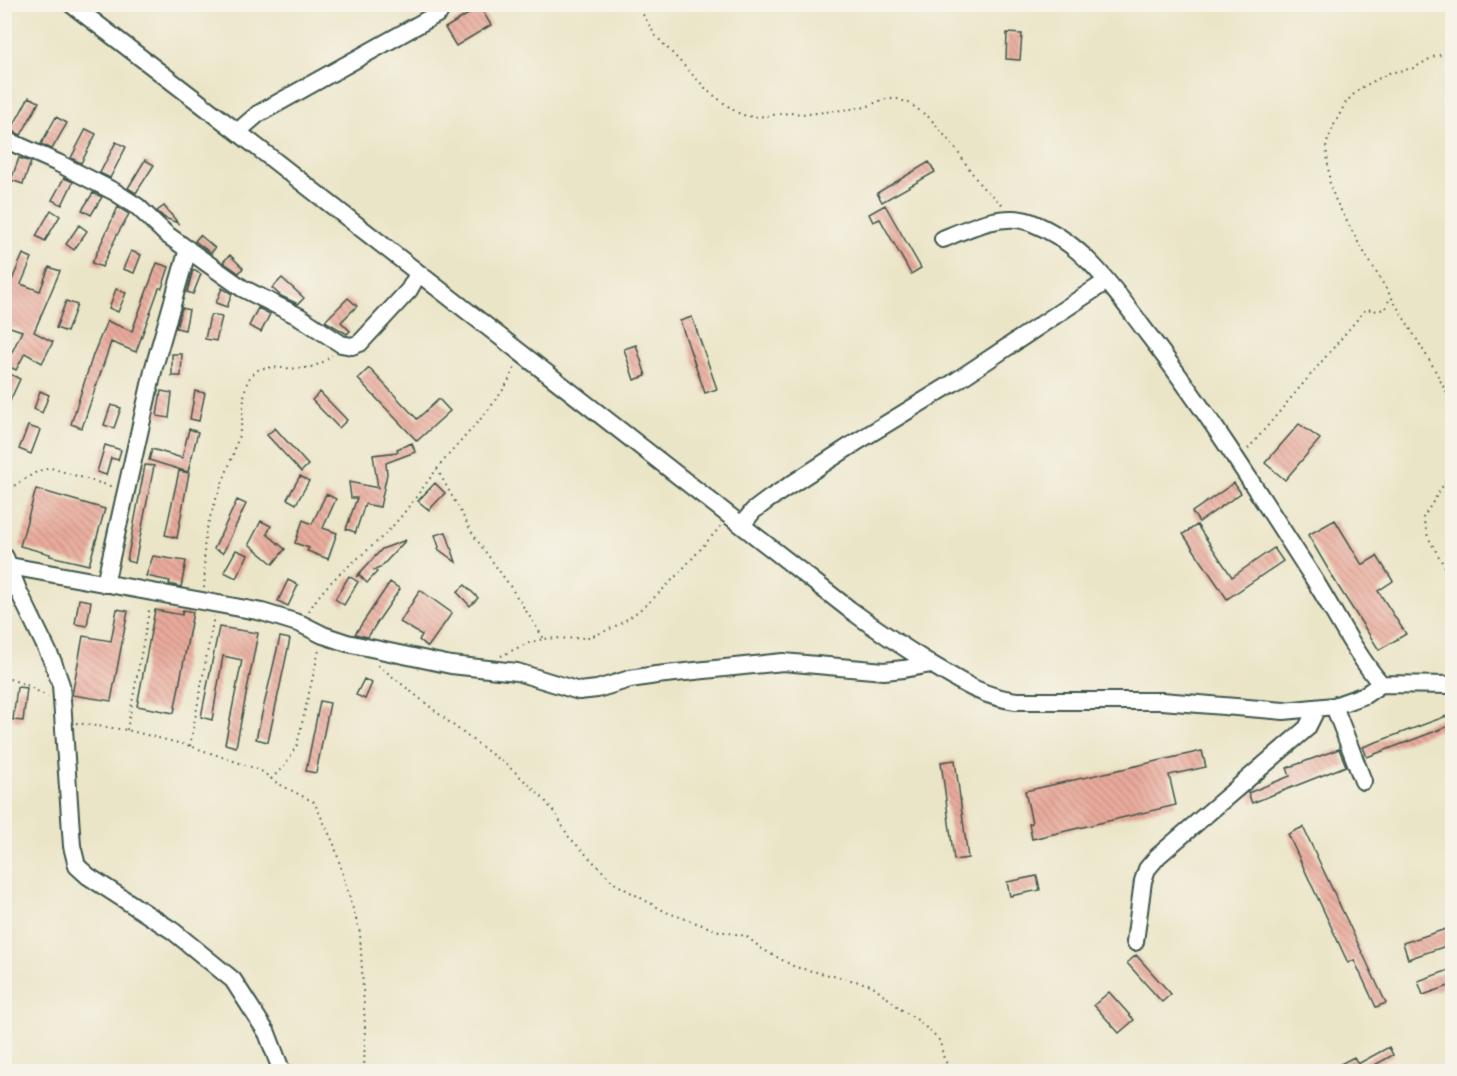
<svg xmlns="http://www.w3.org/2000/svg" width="1457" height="1076" font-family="Dekko,sans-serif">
<defs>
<pattern id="building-back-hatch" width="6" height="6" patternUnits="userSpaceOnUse" patternTransform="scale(1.5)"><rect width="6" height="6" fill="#eaab9c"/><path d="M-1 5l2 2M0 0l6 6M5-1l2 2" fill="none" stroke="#bd8c80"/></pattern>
</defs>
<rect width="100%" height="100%" fill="#f7f3e8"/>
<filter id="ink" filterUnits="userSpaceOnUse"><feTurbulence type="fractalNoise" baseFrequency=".0167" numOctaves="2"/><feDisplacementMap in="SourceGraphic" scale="12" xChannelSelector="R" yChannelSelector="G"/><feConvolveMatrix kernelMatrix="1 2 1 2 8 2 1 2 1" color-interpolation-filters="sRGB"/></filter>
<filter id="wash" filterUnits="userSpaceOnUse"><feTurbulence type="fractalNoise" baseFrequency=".008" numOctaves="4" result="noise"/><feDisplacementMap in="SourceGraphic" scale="24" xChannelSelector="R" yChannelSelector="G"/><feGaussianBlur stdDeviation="1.35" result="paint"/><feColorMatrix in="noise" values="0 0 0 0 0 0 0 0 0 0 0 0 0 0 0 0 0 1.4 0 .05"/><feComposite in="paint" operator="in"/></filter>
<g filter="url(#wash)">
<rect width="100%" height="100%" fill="#ebe5c8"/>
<g id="blocks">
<path fill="url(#building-back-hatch)" d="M480,7L491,25L456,46L445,28Z
M1007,33L1022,34L1020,60L1006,59Z
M29,97L39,102L21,135L11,130Z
M56,117L67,123L52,149L41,144Z
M86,129L96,134L81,163L71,158Z
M116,142L126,147L110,178L100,173Z
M19,158L31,162L23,184L11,180Z
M145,160L154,165L136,193L128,188Z
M929,162L935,172L882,202L877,193Z
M64,178L73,182L62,205L52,200Z
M93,193L102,197L91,215L82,210Z
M885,205L921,268L911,274L880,219L873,222L869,214Z
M164,206L178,223L165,218L157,211Z
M118,207L129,214L117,235L102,267L92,263Z
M51,210L60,216L45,241L36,236Z
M79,225L87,231L74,250L66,244Z
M200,235L215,248L211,253L195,241Z
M131,251L141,255L134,273L123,269Z
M23,254L32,258L21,284L40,291L49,267L60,271L34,332L53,342L42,363L25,353L16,370L6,365L22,331L4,325V299Z
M230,255L243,268L239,273L223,262Z
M157,263L169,267L162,288H159L136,352L111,342L82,428L71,424L93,355L107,321L132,331Z
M193,270L201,274L193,294L187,292Z
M282,278L304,298L298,304L281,296L272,288Z
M222,288L232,294L227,307L216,303Z
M116,289L126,293L118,312L109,308Z
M348,298L357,306L341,322L350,331L347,334L325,321Z
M66,301L77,305L67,332L56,328Z
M182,308L189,310L185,330L176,328Z
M258,308L270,314L261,332L249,326Z
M212,315L222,317L216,341L205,339L210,316Z
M692,317L717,389L705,393L680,321Z
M636,345L646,376L634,380L624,349Z
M172,354H182L181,376H172Z
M369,368L417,419L439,399L450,411L417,441L358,379Z
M8,373L20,379L4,414V381Z
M40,391L49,395L42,413L34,409Z
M161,391L172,393L169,418L157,416Z
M195,391L205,393L199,421L190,419Z
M320,392L347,420L339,428L312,400Z
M111,405L121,408L114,428L104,425Z
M1299,424L1320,439L1285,480L1265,463Z
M28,426L40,430L31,454L19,449Z
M275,428L308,465L301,472L267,435Z
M189,429L198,432L188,472L149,460L152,449L182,458Z
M412,443L415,452L386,463L387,474L380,507L365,504L355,534V532L346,529L357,498H351L349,482L378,488L373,455L398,452L397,449Z
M105,445L121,450L118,460L111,458L106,475L97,472Z
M145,465L154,466L135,563L127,561Z
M179,471L189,473L177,538L165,535Z
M300,476L309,481L296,504L287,499Z
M435,483L445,493L429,510L418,501Z
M1234,483L1241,493L1199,522L1192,512Z
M36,489L105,509L89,565L50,556V554L20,546Z
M326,494L336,499L323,528L337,533L328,559L307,551L309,548L295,543L303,520L312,524Z
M237,500L246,504L223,553L214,549Z
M1335,520L1362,565L1377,556L1393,581L1378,591L1406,634L1379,650L1338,586L1308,535Z
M261,521L271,526L267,534L285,549L273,564L249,544Z
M1197,525L1232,577L1274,548L1283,561L1227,599L1183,534Z
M446,532L456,562L438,549L439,547L435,535Z
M406,540L380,568L374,570L377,572L367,583L359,575L356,577L382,549Z
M236,550L248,555L236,578L224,572Z
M153,556L186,561L181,587L169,584L170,581L146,576Z
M349,576L358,582L344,605L335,599Z
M288,580L298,585L288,606L278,601Z
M390,582L400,589L378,621L368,637L355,634Z
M465,585L478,598L470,606L457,592Z
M420,590L452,613L428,647L419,640L422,635L400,622Z
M79,599L91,601L87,626L75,624Z
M117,609L128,611L111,701L72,695L83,636L111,641Z
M155,610L182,615L183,610L193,612L174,713L137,706Z
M219,627L258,633L236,747L225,744L242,660L223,656L212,720L201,717Z
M280,637L290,639L268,742L256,739Z
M364,679L372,683L365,699L356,695Z
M17,687L27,688L23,721L13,720Z
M320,701L330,703L316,773L306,771Z
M1452,714V725L1367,757L1363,747Z
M1339,749L1346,766L1252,803L1248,793L1290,776L1287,768Z
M1202,751L1206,767L1169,775L1176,805L1032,839L1029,824L1032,823L1025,791Z
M955,760L968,858L954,860L941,762Z
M1303,827L1386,1003L1376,1007L1354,960L1348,963L1288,834Z
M1037,876L1040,890L1010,896L1007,882Z
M1452,927V944L1408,959L1403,943Z
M1136,955L1171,994L1162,1002L1127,963Z
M1452,969V985L1423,995L1418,981Z
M1109,992L1134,1020L1119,1033L1094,1005Z
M1389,1047L1393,1055L1364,1071H1327L1354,1057L1358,1064Z"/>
</g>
</g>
<g filter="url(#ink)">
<use href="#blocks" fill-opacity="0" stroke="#3e564a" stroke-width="1.5"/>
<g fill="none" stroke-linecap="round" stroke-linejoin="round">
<g stroke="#3e564a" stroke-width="20">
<path id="minor" d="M71,4L239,133L849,609C876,629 903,647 931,664C961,682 981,696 1016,701H1162L1284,711L1334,706L1365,695L1381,684L1452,685
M239,133L244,126L258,114L439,13
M4,139L58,163L115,192L138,207L166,234L242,288L300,317L341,344L352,346L360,343L409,290L418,274
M943,239C969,228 1003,212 1030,222C1083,242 1114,289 1147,333C1206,410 1258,492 1310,573C1334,610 1353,651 1381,684
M742,525L753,511L769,499L855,443L953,383L1107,281
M5,557L18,590L53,662L61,685L72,846L77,866L88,876L173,931L233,980L267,1033L282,1072
M4,565L262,612L301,624L323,635L347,643L451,665L517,672L579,691L597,689L630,679L656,675L783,662L884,671L904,669L931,664
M105,584L154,367L188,249
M1334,706L1363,781
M1135,942L1143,881L1147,869L1158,856L1307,728L1317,708"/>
</g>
<path stroke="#3e564a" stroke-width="2" stroke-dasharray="1.5 4.5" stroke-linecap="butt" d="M637,4L655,35L708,91L736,112L746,116L757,117L789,113L809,114L866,107L884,99H897L909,103L930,118L955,148L981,186L1003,205
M1452,52L1433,57L1414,68L1389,73L1359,89L1346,102L1334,125L1326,145L1330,185L1336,201L1358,242L1434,368L1452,404
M1248,449L1366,309L1378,311L1386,308L1390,297
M437,469L474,536L508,583L544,639
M1452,471L1423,518L1428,537L1452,580
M4,492L38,471L51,468L113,487
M204,588C206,569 202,551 206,533C214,494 236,459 242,420C245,405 241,383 255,372C271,359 305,381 332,355
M309,611C327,579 356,562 382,537C404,516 419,492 437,469C460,439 502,402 515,367
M501,656C514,650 529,641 544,639C562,637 580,641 598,634C646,617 688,562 722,525
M378,665L454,726L514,771L543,798L557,816L568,836L614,883L666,912L719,931L746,936L762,949L795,967L872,985L902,1010L919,1021L940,1041L943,1056L948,1066L955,1072
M4,677L27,685L48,697
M76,723L127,730L190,746L260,770L277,783L314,802L334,844L360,933L365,1026L364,1072
M127,730L150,606
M190,746L214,616
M271,779L285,765L297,745L319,650"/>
<use href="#minor" stroke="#fff" stroke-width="16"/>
</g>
</g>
<rect width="1457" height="1076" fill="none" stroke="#f7f3e8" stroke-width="24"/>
</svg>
